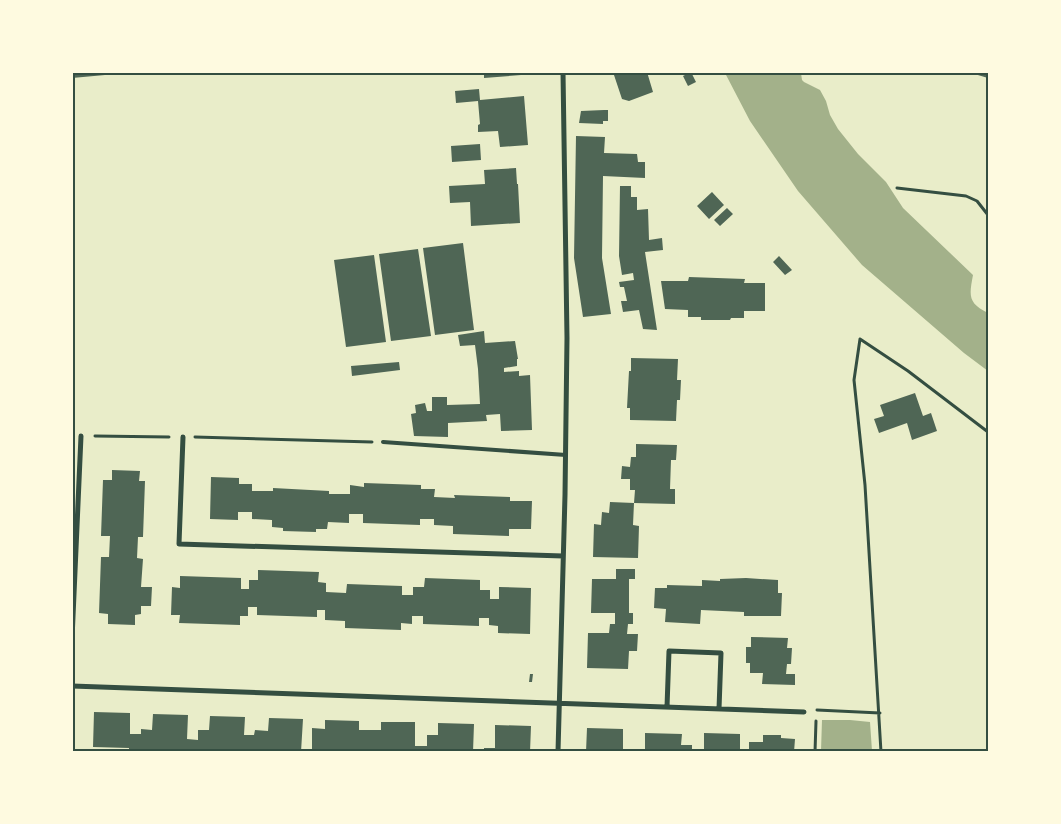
<svg xmlns="http://www.w3.org/2000/svg" width="1061" height="824" font-family="'DM Sans',sans-serif">
<rect width="100%" height="100%" fill="#e9edc9"/>
<path fill="#a3b18a" d="M725,73H801L802,80L804,82L820,90L826,101L830,115L838,129L858,154L886,182L903,208L973,275C969,296 968,303 988,313V371L964,353L862,265L798,191L750,121Z
M822,720H850L870,722L872,751H821Z"/>
<path fill="#4f6655" d="M72,72H105V75L72,78Z
M117,72H129L130,74L117,75Z
M484,72H520L521,75L484,78Z
M613,72H647L653,92L629,101L622,99Z
M691,72L696,82L688,86L683,76Z
M971,72H988V78L971,73Z
M479,89L480,100L524,96L528,145L500,147L498,131L478,132V125L480,124L478,101L456,103L455,91Z
M604,110H608V121H603V124L579,123L581,111Z
M576,136L605,137L604,153L637,154L638,162H645V178L603,176L602,258L611,314L583,317L574,258Z
M480,144L481,160L452,162L451,146Z
M516,168L517,184H518L520,223L471,226L470,202L450,203L449,186L485,184L484,170Z
M620,186H631V197H637V210L648,209L649,240L662,238L663,250L645,252L657,330L643,329L639,310L623,312L621,301H627L624,287H620L619,282L634,280L633,273L622,275L619,256Z
M712,192L724,205L709,219L697,206Z
M727,208L733,214L720,226L714,220Z
M463,243L474,330L435,335L423,248Z
M418,249L431,336L391,341L379,254Z
M374,255L386,342L346,347L334,260Z
M779,256L792,270L785,275L773,262Z
M689,277L745,279L744,283H765V311H744V318H731L730,320H701V317H688V310L665,309L661,281H688Z
M484,331L485,343L515,341L518,359H517V366L504,368V372L519,371V376L530,375L532,430L501,431L500,414L486,415L487,421L448,423V437L414,436L411,414L416,413L415,405L425,403L427,411H432V397H447V405L480,404L478,369L475,345L460,346L458,335Z
M631,358L678,359L677,380H681L680,400H677L676,421L630,420V408H627L629,371H631Z
M399,362L400,370L352,376L351,366Z
M915,393L923,416L931,413L937,431L912,440L907,423L879,433L874,419L884,416L880,405Z
M636,444L677,445L676,460H671L670,489H675V504L634,503L635,490H630V479H621L622,466L630,467L631,457H636Z
M112,470L140,471L139,481H145L143,537H138L137,558L143,559L141,587H152L151,606H141V614L135,615V625L108,624V614L99,613L101,557H109L110,536H101L103,480H112Z
M211,477L239,478V484H252V491H273V488L329,491V494H350V485L364,487V483L421,485V489H435L434,497L455,498L454,495L510,497V501H532L531,529H509V536L453,534V526L434,525V519H420V525L363,523V514H349V523L328,522L327,529H316V532L283,531V528L272,527V520L252,519V512H238V520L210,519Z
M610,502L634,503L633,525L639,526L638,558L593,557L594,524L601,525L602,512L609,513Z
M616,569H635V579H629V613H633V624H628L627,634H638L637,651H629L628,669L587,668L588,633H609L610,624H615V613H591L592,579H616Z
M258,570L319,572L318,582L326,583V592L346,593L347,584L402,586V595H413V587H424L425,578L480,580V590H490V599H499V587L531,588L530,634L498,633V626L489,625V618H479V626L423,624V616H412V624L401,623V630L345,628V621L325,620V610H317V617L257,615V607H248V616H240V625L179,623L180,615H171L172,587L180,588V576L241,578V589H249V580H258Z
M746,578L778,580V593H782L781,616H744V612L701,610L700,624L665,622L666,609L654,608L655,588H667V585L702,586V580L720,581V579Z
M751,637L788,638L787,648H792L791,664H787L786,674H795V685L762,684L763,673H750V663H746V647H751Z
M530,674H533L532,682H529Z
M94,712L130,713V734H141V729L152,730L153,714L188,715L187,739L198,740V730H209L210,716L245,717L244,735H254L255,730L268,731L269,718L303,719L301,752H129V748L93,747Z
M325,720L359,721V730H381V722H415V746H427V735H438V723L474,724L473,752H369V750H358V752H312V728L325,729Z
M495,725L531,726L530,752H484V748H495Z
M587,728L623,729V752H586Z
M645,733L682,734L681,745H692V752H645Z
M704,733L740,734V752H704Z
M763,735H781V738L795,739L794,752H749V742H763Z"/>
<g fill="none" stroke-linecap="round" stroke-linejoin="round">
<path stroke="#344e41" stroke-width="3" d="M897,188L966,196L977,201L988,215
M95,436L169,437
M195,437L372,442
M817,710L880,713
M815,752L816,721
M881,752L865,485L854,380L860,339L908,371L988,432"/>
<path stroke="#344e41" stroke-width="4" d="M383,442L566,455"/>
<path stroke="#344e41" stroke-width="5" d="M183,437L179,544L563,556
M72,639L81,436
M72,686L804,712
M667,707L669,651L721,653L719,709
M558,752L565,495L567,338L563,72"/>
</g>
<rect width="1061" height="824" fill="none" stroke="#fefae0" stroke-width="148"/>
<rect x="74" y="74" width="913" height="676" fill="none" stroke="#344e41" stroke-width="2"/>
</svg>
